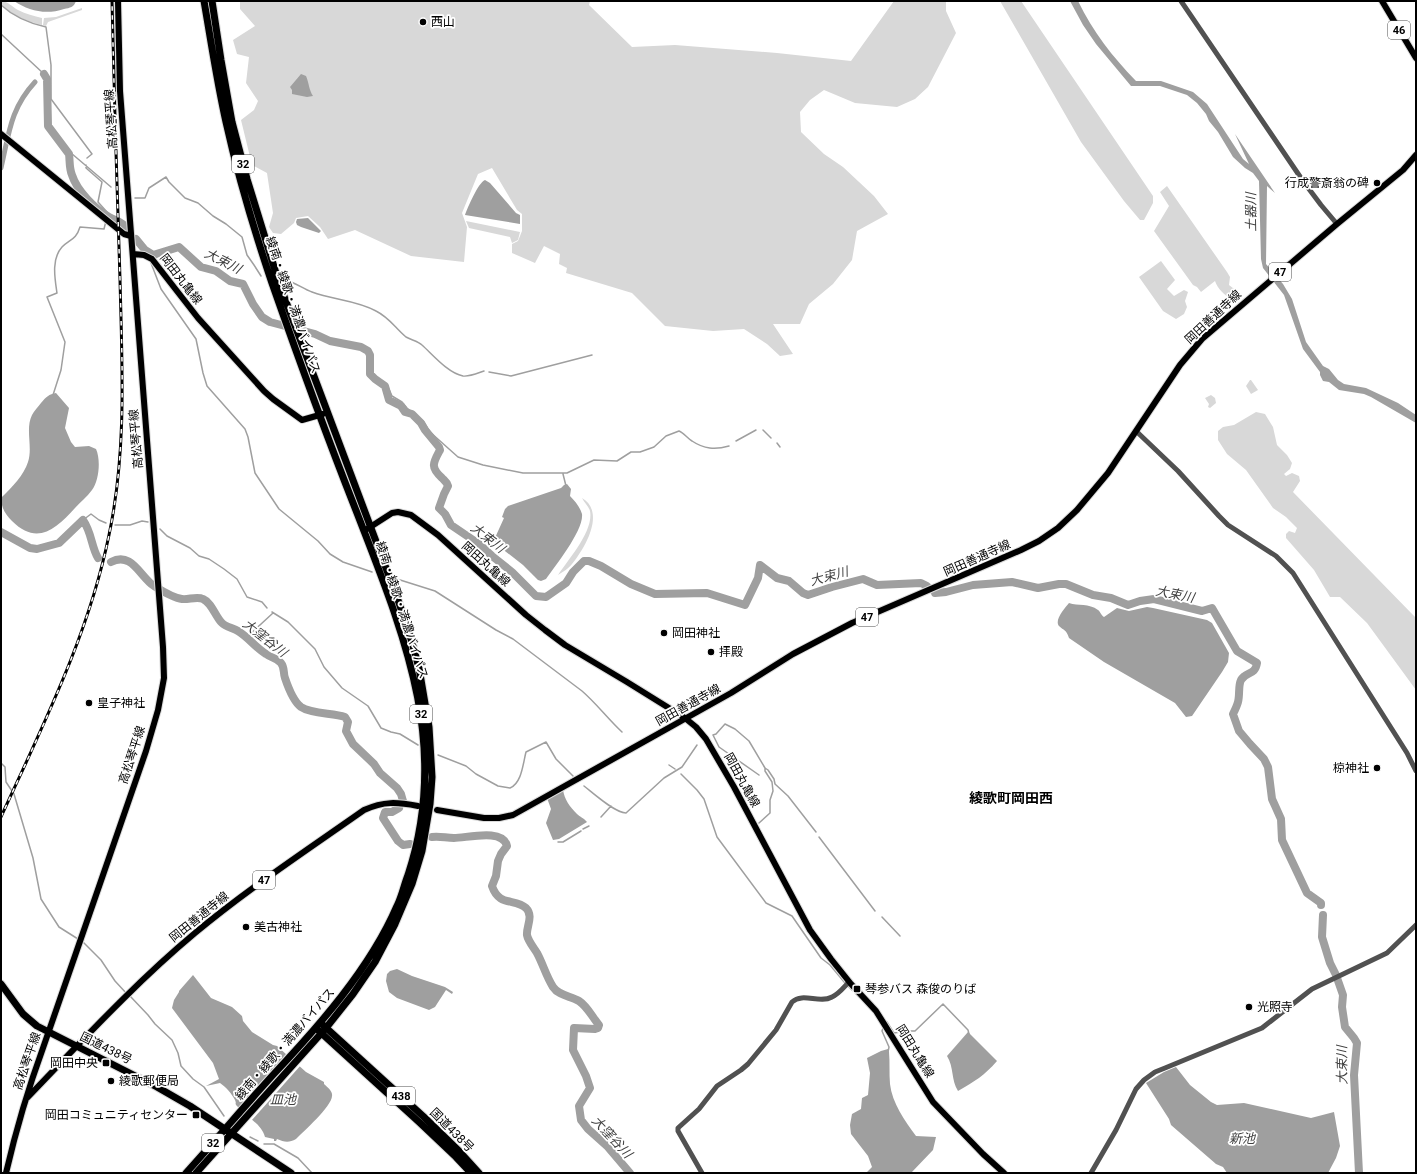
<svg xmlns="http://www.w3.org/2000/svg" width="1417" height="1174" font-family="Roboto,'Noto Sans JP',sans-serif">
<rect width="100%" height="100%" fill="#fff"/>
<path fill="#d8d8d8" d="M1,1C8,1 12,7 18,10C26,14 34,16 42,18V25C26,21 13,16 1,4Z
M240,1H590L589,5L632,47L675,45L777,53L851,61L894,1H946V11L956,33L928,87L915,99L897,107L855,103L824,90L810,100L800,112L801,132L824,154L843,167L874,196L888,214L857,231L852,260L833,284L809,304L800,324H773L793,354L780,356L767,344L744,329L713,331L665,326L632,293L566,273L567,268L559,264L560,254L544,246L535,263L512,253V244L518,241L522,231V214L517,210L492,168L478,174L462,213L467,227L464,262L411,256L355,230L328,239L320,227L308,216L296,218L294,223L281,234L273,233L269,227L273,213L267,173L252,165L241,120L254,110L258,101L246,83L249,57L237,54L233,40L255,26L240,9Z
M1000,1H1021L1153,196V203L1144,220H1140L1124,201L1081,142Z
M82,8V10L48,22L46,26L43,25L44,18L56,17Z
M1167,186L1227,272L1230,277L1229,285L1238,292L1236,296L1232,299C1224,295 1218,289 1215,281L1201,292L1197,287L1193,285L1154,231L1169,206L1160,192Z
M466,221L520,232L518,240L512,243L510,237L469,228Z
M1161,261L1175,280L1167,289L1174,296L1184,290L1188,292L1185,301L1187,307L1184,314L1176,319L1163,311L1139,277Z
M1250,380H1251L1258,390L1251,394L1246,386Z
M1211,395L1215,398L1216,403L1210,408L1208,407L1209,404L1205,398Z
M1256,412L1265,414L1273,427L1277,445L1287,455L1292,463L1290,469L1284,474L1286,476L1292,473L1299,476L1300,481L1293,492L1416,618V690L1367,623L1340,597H1330L1314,570L1286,538V534L1289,531L1295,533L1297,528L1286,517L1273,508L1246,470L1227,454L1218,440V431L1223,427L1234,425Z
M582,498C606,512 585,548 572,564C569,568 563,572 558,575C568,560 594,531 590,511C589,507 584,502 582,498Z"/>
<path fill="#9f9f9f" d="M14,1H76C74,7 70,8 64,9C46,15 29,11 14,1Z
M1070,1H1078C1093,32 1112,56 1136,81H1161L1193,92L1207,104L1243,159L1249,164L1235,134L1275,193L1267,186L1266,264L1283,284L1292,299L1306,342L1323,366L1329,369L1338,380L1344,384L1366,388L1398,403L1416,415V423L1371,397L1364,394L1339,390L1329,382L1323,381L1320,375V372L1303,349L1284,295L1263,268L1261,259L1259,181L1253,173L1245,168L1233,157L1218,132L1209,121L1206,114L1197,103L1187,95L1160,86H1131L1096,44L1083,25Z
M301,74L306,76C309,83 309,90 313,96L307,97L292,94V90L290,87Z
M485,180L490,183L516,213L520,215V224L465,215C468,207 478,183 485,180Z
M308,218L321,231L319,233L301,227L297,225L296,222L297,219Z
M56,393L69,408L65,428L71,442L75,447L89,446L96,449C101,460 99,481 92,490C87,497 80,502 75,508C56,529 37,546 12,521C5,514 0,506 2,497C12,487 24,475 28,462C33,447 25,429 32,415C34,411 38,407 41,403C46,397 49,394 56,393Z
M567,484L571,489L570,496C575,501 580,507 582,514C584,530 555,566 546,579L541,581L538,580L523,565L496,544L494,540L504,518L502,517L505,509L508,506L561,488L564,485Z
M1069,603C1078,606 1089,603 1098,610C1100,611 1101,615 1104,617L1117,608L1129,611L1147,607L1153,608L1207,620L1212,623L1229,653L1228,662L1222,672L1192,716L1186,717L1175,703L1104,662L1069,638C1066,629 1064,631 1059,626C1054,620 1065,608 1069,603Z
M563,789C564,799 570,807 577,814C580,817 584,818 587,822L559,839L553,840L546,823L551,809L547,798Z
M397,969L412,976L445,987L453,992L452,994L446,990L435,1007L429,1010L397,998L389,992L386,981L387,974L390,971Z
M193,975L211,998L232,1007L242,1016L243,1021L252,1032L273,1045L277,1046L306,1072L324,1082V1084C327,1087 333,1091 332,1096C332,1106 303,1132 296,1139C289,1143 284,1142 277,1139L276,1141H274V1139L265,1137C261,1123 246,1117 237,1106C234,1102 237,1105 235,1100C232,1094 226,1087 220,1083L206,1086L219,1079L213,1063L172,1008L174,1000L179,992V991Z
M968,1032L997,1061C984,1076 975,1081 958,1091C951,1080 954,1067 947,1056Z
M888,1049L889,1052C890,1063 889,1073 890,1084C892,1103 905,1121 916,1136L936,1137L933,1150L911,1173H866L872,1167L868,1156L851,1134L850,1125L852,1114L861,1109L862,1098L868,1095L870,1073L867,1058L881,1051Z
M1176,1067L1190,1085L1211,1102L1217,1105L1244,1103L1311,1118L1334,1112L1340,1146L1336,1158L1328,1173H1227L1223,1167L1216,1164L1171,1125L1169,1119L1146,1083L1164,1072Z"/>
<path fill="#fff" d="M287,1053L301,1065L251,1121L237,1109Z"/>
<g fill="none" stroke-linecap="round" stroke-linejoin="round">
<path stroke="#9f9f9f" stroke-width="1.5" d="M1,5C14,17 28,23 46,27L51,65V99L92,154L87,158
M1,34L44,74
M47,79H51
M47,95L48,123L52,130L71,153L111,187
M86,165V168L102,182L98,202L107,212V216
M135,198H145L149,188L166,177L169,182L185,198L198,203L213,216L226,224L242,237L247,255L254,265L261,276
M151,263L161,289L196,339L203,373L207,386L245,429L248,437L255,473L279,509L318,541L330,554L343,562L372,572
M285,280C295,282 303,289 312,292C333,300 356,300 376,311C390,318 395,328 406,337C411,340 418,341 422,345C433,355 448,373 463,376C469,377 478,373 484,371
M489,372L511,376L592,355
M382,384H385L388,387L392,396L402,402L407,408L423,421L430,432L458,457L483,465L523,473H567L594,460L617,461L631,452H640L654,447L666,436L679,431C684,433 687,438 692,441C704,449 715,450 729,446
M53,395L61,370L65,342L47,297L57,293C55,279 51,259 62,247C70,239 76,240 80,227L104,229L106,221
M763,430L771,438
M736,441L756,430
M777,443L780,447
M563,474L566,486
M83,520L91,514L99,520L106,523
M115,525H130L142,521L148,522
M160,529L167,536L190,548L199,556L209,559L224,569L237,579L247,597L262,602L267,608
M397,579L435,591L496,630L513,639L582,691C596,703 608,719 622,732
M272,612L288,622L315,649L324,667L342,688L368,706L381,728L391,732L400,734L418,745
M247,637L273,613
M438,755L466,766L476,774L498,786L510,788C522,783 523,763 526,752L546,742L556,759L573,776
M1,763L5,767L6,782L14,794L33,858L41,899L59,927L78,939
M669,765L675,769
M765,768L768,770L774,779L775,784L788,796L816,832
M681,774L697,790L704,799L717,837L766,903L792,916L821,958L830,965L845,983
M759,775L719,747L713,735L716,734L725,724L735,729L749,741L765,768V771L772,782L773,791L770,800V813L759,823
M584,786C593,793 615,813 626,813L664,778L682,767L697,745
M601,817L611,806
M583,829L589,826
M819,837L875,911
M558,842H563L581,831
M882,917L900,936
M83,942L101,960L115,981L127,994
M848,986L865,1003
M130,996L148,1015L155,1024L172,1040L178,1053L181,1066L193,1079L204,1087L224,1116
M887,1022L894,1033L907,1031H915L943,1004L968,1030L969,1034
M883,1028L882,1031L889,1047L888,1052
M250,1137L258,1141
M264,1144H274L298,1158L312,1173"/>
<path stroke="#9f9f9f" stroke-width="5" d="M1,168C9,134 10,109 35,82"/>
<path stroke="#9f9f9f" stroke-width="8" d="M44,74L47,79L48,126L69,154C70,161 69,168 72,175C77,191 95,209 109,217C116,221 122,221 126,228
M136,239L145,250L153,255L179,247L201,267L216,271L230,281L243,284L253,304L262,317L270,322L315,334L330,341L361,347L368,351L370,355V374L375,379L385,386L389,400L401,406L405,412L412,414L421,423L425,430L439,447L440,450C433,463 430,467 442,478C445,481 447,482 448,486L444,494L439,508L445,514L451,525L479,544L492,556L512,572L536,596L546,597L566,583L573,572L584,561H589L601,566L631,584L655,594L707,593L745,605L758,578L760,565L777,578L789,581L803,593L808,595L832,587L863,579L877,585L921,583L927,586
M1,532L30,548L37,549L59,543L83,520C92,533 91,546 98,558
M111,562C132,551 140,577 154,586C162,591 173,598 182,599C188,600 197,596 203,599C212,603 215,616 222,623C226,627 233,628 238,631C248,637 256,648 266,654C271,658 277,658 281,663C285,668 283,673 285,678C288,687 293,701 301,707C311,714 333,713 345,717L348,722L346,731L353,744L374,764L380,773L397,788L401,794L403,801
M935,593L946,592L973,585L1012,582L1038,588L1059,584H1066L1093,595L1111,598L1128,605L1140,601L1154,599L1202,611L1212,608L1237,651L1257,663C1255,676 1246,671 1241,680C1238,686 1240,695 1238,702C1237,706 1235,710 1233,714L1239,731L1250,744L1264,759L1268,767L1272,799L1281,819L1282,840L1307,893L1321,903V905
M399,808L392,812H385L383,818L398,841L403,845L410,844
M432,837C440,836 446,838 454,838C467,838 503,828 507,846L501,854L498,861L496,876L492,886C499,907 515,898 526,908C534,916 526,927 527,935C528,941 534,948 537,953C543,964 546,976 553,987C559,996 571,996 579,1001C587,1006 593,1018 599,1025L598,1028L595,1029L574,1028L573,1050L586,1076L590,1088L579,1106L581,1120L588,1129L607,1146L630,1173
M1323,915L1322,937L1330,963L1336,975L1343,995L1342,1007L1345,1027L1354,1038L1357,1043L1354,1075L1359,1173"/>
<g stroke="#dbdbdb" stroke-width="8">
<path id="major" d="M1382,1L1416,58
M1,134L124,234L131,236
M133,254L144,255L152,259L198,318L264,391L273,399L302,420L323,414
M364,531L392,513L398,512L411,515L438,535L526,615L545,630L565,645L627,682L685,718L696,727L706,739L734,787L810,930L831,959L851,984L876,1011L933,1102L983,1154L1004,1173
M437,810L484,818H499L513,815L731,693L793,654L852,623L1021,550L1039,541L1058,528L1077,510L1108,473L1180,365L1202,339L1337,224L1403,170L1416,155
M27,1098C81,1042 135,983 195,933C248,889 307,850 364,810C384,801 397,802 418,806
M6,1173C16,1130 28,1089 43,1048L146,751L158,710L164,678L163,647L120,91L118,1"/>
</g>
<g stroke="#dbdbdb" stroke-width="9">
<path id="highway" d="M1,984L23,1014L37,1026L157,1087L190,1106L291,1173
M323,1025L424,1117L459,1151L479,1173
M319,1031L419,1122L456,1157L471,1173
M186,1173C215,1141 243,1108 272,1076C318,1027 370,969 397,906C402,896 404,885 408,875C451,745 404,634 357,513C327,437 299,360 272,283C254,230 238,176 226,122C217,82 211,41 204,1
M196,1173L326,1028L353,994L375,962L395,924L412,884L422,851L430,804L432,777L429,727L419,668L411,639L398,600L279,283L247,179L232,122L221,60L212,1"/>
</g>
<path stroke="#515151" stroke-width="5" d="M1181,1L1303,181L1321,205L1337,224
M1136,431L1178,471L1219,516L1228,525L1276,556L1293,573L1407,753L1416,771
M702,1173L678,1131V1128L699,1109L717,1086L741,1070L748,1064L776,1030L792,1002C803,992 819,1004 832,997C839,994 844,987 849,982
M1091,1173L1116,1130L1136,1089L1144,1080L1155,1072L1165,1068L1262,1028L1312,989L1387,953L1416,925"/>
<use href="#major" stroke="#000" stroke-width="6"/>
<use href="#highway" stroke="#000" stroke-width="7"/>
<g stroke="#000" stroke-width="3">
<path id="rail" d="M1,817C43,725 89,634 109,535C127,450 122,365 120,279C117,186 114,94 112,1"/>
</g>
<use href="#rail" stroke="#fff" stroke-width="1.5" stroke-dasharray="4.5" stroke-linecap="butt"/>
</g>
<g fill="#000" stroke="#fff" stroke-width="1.5">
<circle cx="423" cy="22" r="4"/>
<circle cx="1377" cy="183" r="4"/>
<circle cx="664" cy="633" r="4"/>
<circle cx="711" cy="652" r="4"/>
<circle cx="89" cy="703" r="4"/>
<circle cx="1377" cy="768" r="4"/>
<circle cx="246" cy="927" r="4"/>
<rect x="853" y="985" width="8" height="8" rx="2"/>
<circle cx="1249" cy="1007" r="4"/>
<rect x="102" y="1059" width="8" height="8" rx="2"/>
<circle cx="111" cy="1081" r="4"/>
<rect x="192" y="1111" width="8" height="8" rx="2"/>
</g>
<g text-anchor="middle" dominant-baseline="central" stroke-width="3.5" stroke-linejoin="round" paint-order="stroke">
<g fill="#fff" stroke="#4c4c4c" stroke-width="1">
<rect x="1388" y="21" width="22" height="18" rx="3"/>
<rect x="232" y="155" width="22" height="18" rx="3"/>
<rect x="1269" y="263" width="22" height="18" rx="3"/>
<rect x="856" y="608" width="22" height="18" rx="3"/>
<rect x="410" y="705" width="22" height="18" rx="3"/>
<rect x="253" y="871" width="22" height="18" rx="3"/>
<rect x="387" y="1087" width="28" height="18" rx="3"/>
<rect x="202" y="1134" width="22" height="18" rx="3"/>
</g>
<g font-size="11" font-weight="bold" fill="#000">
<text x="1399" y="30">46</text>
<text x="243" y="164">32</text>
<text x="1280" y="272">47</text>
<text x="867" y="617">47</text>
<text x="421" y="714">32</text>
<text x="264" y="880">47</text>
<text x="401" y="1096">438</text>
<text x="213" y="1143">32</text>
</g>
<g font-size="12" fill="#000" stroke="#fff" text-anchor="start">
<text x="431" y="22">西山</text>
<text x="1369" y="183" text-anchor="end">行成警斎翁の碑</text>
<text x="672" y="633">岡田神社</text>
<text x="719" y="652">拝殿</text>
<text x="97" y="703">皇子神社</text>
<text x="1369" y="768" text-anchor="end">椋神社</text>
<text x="254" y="927">美古神社</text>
<text x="865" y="989">琴参バス 森俊のりば</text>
<text x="1257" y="1007">光照寺</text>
<text x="98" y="1063" text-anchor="end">岡田中央</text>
<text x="119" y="1081">綾歌郵便局</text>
<text x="188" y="1115" text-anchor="end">岡田コミュニティセンター</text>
</g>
<g font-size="12" fill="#000" stroke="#fff">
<text transform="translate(111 119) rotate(-94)">高松琴平線</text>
<text transform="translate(181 279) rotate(52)">岡田丸亀線</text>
<text transform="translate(293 305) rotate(71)">綾南・綾歌・満濃バイパス</text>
<text transform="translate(1213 317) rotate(-43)">岡田善通寺線</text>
<text transform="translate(136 439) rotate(-95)">高松琴平線</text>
<text transform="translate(977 558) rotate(-24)">岡田善通寺線</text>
<text transform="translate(486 564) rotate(42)">岡田丸亀線</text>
<text transform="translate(402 610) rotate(72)">綾南・綾歌・満濃バイパス</text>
<text transform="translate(688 705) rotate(-29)">岡田善通寺線</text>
<text transform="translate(132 755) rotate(-72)">高松琴平線</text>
<text transform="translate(742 780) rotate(61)">岡田丸亀線</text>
<text transform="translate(199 917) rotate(-39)">岡田善通寺線</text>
<text transform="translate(285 1044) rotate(-49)">綾南・綾歌・満濃バイパス</text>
<text transform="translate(106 1048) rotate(26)">国道438号</text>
<text transform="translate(915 1051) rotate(58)">岡田丸亀線</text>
<text transform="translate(27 1061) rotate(-71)">高松琴平線</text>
<text transform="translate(452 1130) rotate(45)">国道438号</text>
</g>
<g font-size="13" font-style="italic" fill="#404040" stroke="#fff">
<text transform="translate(1251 212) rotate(-91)">土器川</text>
<text transform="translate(223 261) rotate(27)">大束川</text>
<text transform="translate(488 538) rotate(38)">大束川</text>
<text transform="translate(829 576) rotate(-15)">大束川</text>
<text transform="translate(1175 594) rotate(11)">大束川</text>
<text transform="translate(265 638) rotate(38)">大窪谷川</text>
<text transform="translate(1342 1065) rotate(-91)">大束川</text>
<text x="283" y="1099">皿池</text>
<text transform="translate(612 1137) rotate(47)">大窪谷川</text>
<text x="1242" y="1138">新池</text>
</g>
<g font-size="14" font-weight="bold" fill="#000" stroke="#fff">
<text x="1011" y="798">綾歌町岡田西</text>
</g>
</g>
<rect width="1417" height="1174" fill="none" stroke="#000000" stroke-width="4"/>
</svg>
